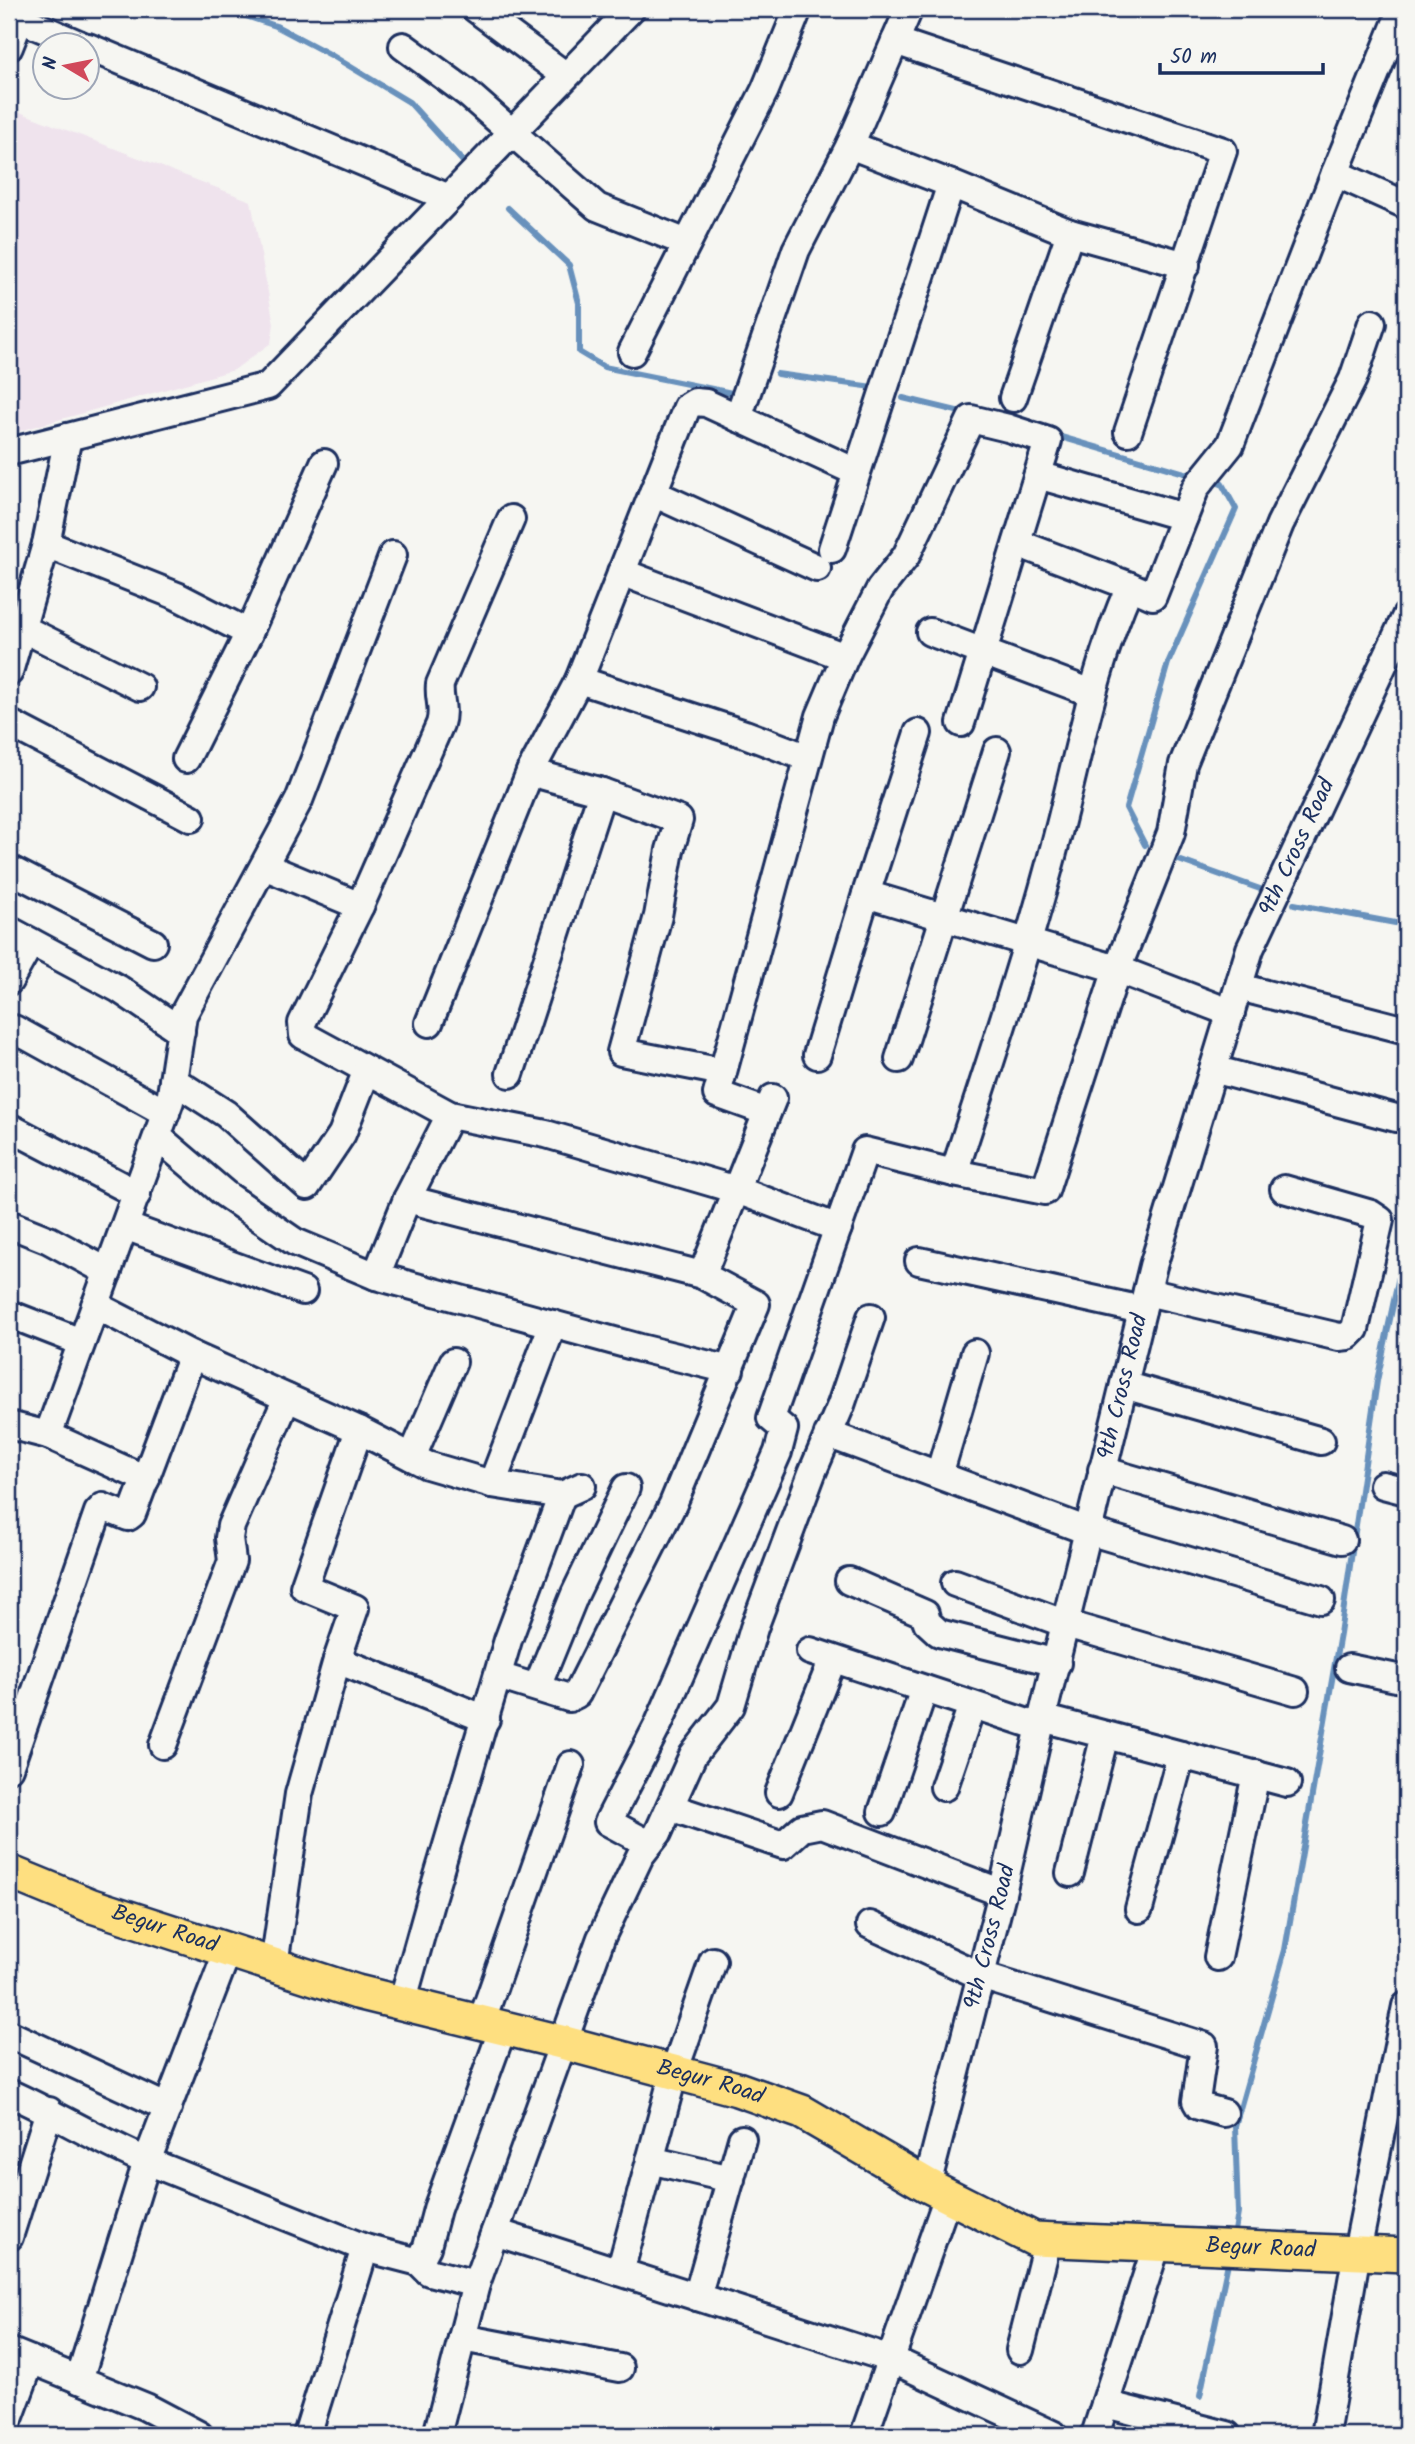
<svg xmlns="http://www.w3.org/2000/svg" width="1415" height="2444" font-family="Kalam,sans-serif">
<rect width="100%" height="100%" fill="#f6f6f2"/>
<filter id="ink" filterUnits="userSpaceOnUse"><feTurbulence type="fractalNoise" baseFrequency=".0143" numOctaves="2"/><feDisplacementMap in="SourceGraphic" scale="14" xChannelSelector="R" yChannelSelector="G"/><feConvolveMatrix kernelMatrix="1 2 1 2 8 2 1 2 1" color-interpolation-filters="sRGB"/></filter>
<g filter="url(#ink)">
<path fill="#efe3ed" d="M9,108L251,201L274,324L271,343L234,370L9,434Z"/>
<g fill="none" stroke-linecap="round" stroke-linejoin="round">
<path stroke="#6891bc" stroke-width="6" d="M225,9L276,26L331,55L409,102L467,166
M508,208L569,265L579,303V352L604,367L737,394
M777,374L873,387
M903,398L969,414
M1054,435L1195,476
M1145,845L1126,808L1168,663L1236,509L1222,484L1208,480
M1173,858L1260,889
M1294,904L1406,925
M1234,2237L1238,2213L1235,2126L1285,1950L1340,1634L1377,1381L1406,1243
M1200,2396L1229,2258"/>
<g stroke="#1b2f5e" stroke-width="32">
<g id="minor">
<path d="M476,9L566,76"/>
<path d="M9,14L83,46"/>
<path d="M895,41L1223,151L1128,432"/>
<path d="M403,46L467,93L597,207L687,243"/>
<path d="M9,47L24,9"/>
<path d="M88,47L449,198"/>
<path d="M850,145L951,184"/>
<path d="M1335,173L1406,205"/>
<path d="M632,352L765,90L798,9"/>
<path d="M1013,398L1070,233"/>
<path d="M738,418L796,250L850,145L909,9"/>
<path d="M9,452L268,386L631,9"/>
<path d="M1038,475L1184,517"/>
<path d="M653,493L817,568"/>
<path d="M511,519L440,684C438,699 445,708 440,724L360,906L302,1023L303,1035L450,1115L546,1134L737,1190L838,1228"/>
<path d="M1017,543L1130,586"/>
<path d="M46,544L177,596L249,633"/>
<path d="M832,549L951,184L1070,233L1186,265"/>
<path d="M621,572L845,657"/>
<path d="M22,628L140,687"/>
<path d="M930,632L1092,693"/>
<path d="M9,672L46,544L68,437"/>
<path d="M579,680L745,734L808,758"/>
<path d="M9,723L191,818"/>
<path d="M186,759L249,633L324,463"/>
<path d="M602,792L679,820L670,850L658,916L621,1052L723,1072"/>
<path d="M264,866L360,906"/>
<path d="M9,869L153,943"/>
<path d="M866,894L1117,969L1231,1013"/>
<path d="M9,930L119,989L181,1031"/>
<path d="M9,981L31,942"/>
<path d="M1239,987L1406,1030"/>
<path d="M429,1023L530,772L579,680L687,407L695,402L706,403L856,472"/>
<path d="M14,1029L166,1113"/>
<path d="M817,1055L866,894L918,733"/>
<path d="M899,1059L997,751"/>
<path d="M1213,1069L1396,1118"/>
<path d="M510,1074L602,792L530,772"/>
<path d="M173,1080L226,1114L307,1186L342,1134L367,1070"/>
<path d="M767,1112L717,1094L820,716L845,657L880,589L906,556L971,419L1008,428L1048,441L961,723"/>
<path d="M9,1127L137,1194"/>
<path d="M158,1137L225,1194L295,1242L376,1276L640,1348L730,1370"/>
<path d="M954,1173C990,1062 1028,950 1057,837C1079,753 1094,666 1130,586L1153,596L1196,487L1230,445L1335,173L1402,9"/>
<path d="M407,1199L702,1275L756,1304L673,1504L577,1694L569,1698L498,1676"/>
<path d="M9,1224L49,1240L108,1272"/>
<path d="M125,1226L303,1291"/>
<path d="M919,1261L1142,1310"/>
<path d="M702,1275L773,1098"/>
<path d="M376,1276L407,1199L450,1115"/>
<path d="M1147,1292L1339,1337L1348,1336L1355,1329L1380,1220L1371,1214L1284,1189"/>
<path d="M95,1305L192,1355L359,1430L427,1465L492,1484L562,1495L582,1486"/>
<path d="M9,1314L81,1342"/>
<path d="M1124,1385L1321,1441"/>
<path d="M9,1425L48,1435L146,1479"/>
<path d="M828,1434L1088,1531L1321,1600"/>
<path d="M48,1435L170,1101L183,1015L299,800L393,555"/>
<path d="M412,1457L453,1362"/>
<path d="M1102,1470L1342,1540"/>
<path d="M939,1475L975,1353"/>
<path d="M492,1484L553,1324"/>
<path d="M1383,1485L1406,1491"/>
<path d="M849,1581L925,1614L927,1622L939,1633L1057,1663"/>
<path d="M955,1583L1066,1624L1295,1691"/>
<path d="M810,1651L1040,1727"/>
<path d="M337,1660L486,1719"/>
<path d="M1349,1668L1406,1680"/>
<path d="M537,1687L575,1594L626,1488"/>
<path d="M1042,1718L1287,1783"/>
<path d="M163,1745L232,1561L229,1538L231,1526L287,1398"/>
<path d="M9,1768L98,1512L103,1507L128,1517L132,1514L192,1355"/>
<path d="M944,1787L972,1705"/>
<path d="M779,1793L833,1659"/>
<path d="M670,1807L783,1845L802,1828L822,1824L1002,1893"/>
<path d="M882,1812L924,1689"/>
<path d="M649,1844L608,1822L659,1723L778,1452L784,1429L771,1418L865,1151L954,1173L1045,1191L1117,969L1171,833L1183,764L1280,524L1353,379L1372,323"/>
<path d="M1070,1873L1105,1735"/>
<path d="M1139,1909L1181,1755"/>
<path d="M870,1925L981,1976L1204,2046L1196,2101L1199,2106L1224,2113"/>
<path d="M1218,1957L1256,1774"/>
<path d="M274,1965L299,1794L337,1660L355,1608L304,1587L359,1430"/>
<path d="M402,2003L432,1896L508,1640L562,1495"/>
<path d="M481,2023L571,1765"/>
<path d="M9,2034L168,2108"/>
<path d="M9,2093C56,2114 100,2141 147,2161L365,2248L419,2262L427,2247L437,2209L503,2028"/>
<path d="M650,2160L731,2179"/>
<path id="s1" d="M927,2185L1002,1893L1042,1718L1153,1266L1250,949L1406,616"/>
<path d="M495,2232L891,2359L1054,2435"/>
<path d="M9,2237L49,2111"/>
<path d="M419,2262L429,2272L476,2284"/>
<path d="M620,2272L674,2072L713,1961"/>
<path d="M697,2297L742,2139"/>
<path d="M462,2338L620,2368"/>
<path d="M1020,2350L1048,2239"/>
<path d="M9,2351L146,2407L199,2435"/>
<path d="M79,2380L147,2161L228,1950"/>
<path d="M1105,2404L1227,2435"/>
<path d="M9,2419L31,2360"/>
<path d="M307,2435L365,2248"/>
<path d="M437,2435L476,2284L601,1938L640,1856L658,1833L693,1755L731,1706L754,1628L812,1473L841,1405L871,1317"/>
<path d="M864,2435L948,2196"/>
<path d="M1095,2435L1157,2244"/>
<path d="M1325,2435L1357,2252L1406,2006"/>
</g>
</g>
<g stroke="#1b2f5e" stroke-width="38">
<g id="major">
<path id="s2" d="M9,1872L92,1906L357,1992L565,2043L737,2089L802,2112L927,2185L1034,2239L1406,2255"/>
</g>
</g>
<use href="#minor" stroke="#f6f6f2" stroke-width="26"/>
<use href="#major" stroke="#fedf80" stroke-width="33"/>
</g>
</g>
<g text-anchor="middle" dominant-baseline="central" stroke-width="5" stroke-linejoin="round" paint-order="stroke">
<g font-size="23" fill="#1b2f5e" stroke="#f6f6f2">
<text stroke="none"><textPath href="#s1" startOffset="1390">9th Cross Road</textPath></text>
<text stroke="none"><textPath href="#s1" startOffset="822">9th Cross Road</textPath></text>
<text stroke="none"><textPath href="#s2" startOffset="166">Begur Road</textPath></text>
<text stroke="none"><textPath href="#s1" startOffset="256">9th Cross Road</textPath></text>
<text stroke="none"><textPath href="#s2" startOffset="733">Begur Road</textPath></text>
<text stroke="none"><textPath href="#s2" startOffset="1321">Begur Road</textPath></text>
</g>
</g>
<rect width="1415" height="2444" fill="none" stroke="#f6f6f2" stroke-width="35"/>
<rect x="18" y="18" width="1380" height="2409" fill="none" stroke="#1b2f5e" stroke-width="2.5" filter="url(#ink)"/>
<g transform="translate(66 66) rotate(280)"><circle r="33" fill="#f6f6f2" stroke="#9ea6b7" stroke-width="2"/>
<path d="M0-5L12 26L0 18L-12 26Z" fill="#d1495b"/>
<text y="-10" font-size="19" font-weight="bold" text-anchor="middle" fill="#1b2f5e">N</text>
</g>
<path d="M1160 63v10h163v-10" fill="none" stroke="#1b2f5e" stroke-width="3.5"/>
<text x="1170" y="63" font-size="21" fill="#1b2f5e" stroke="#f6f6f2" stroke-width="5" paint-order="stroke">50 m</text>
</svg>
